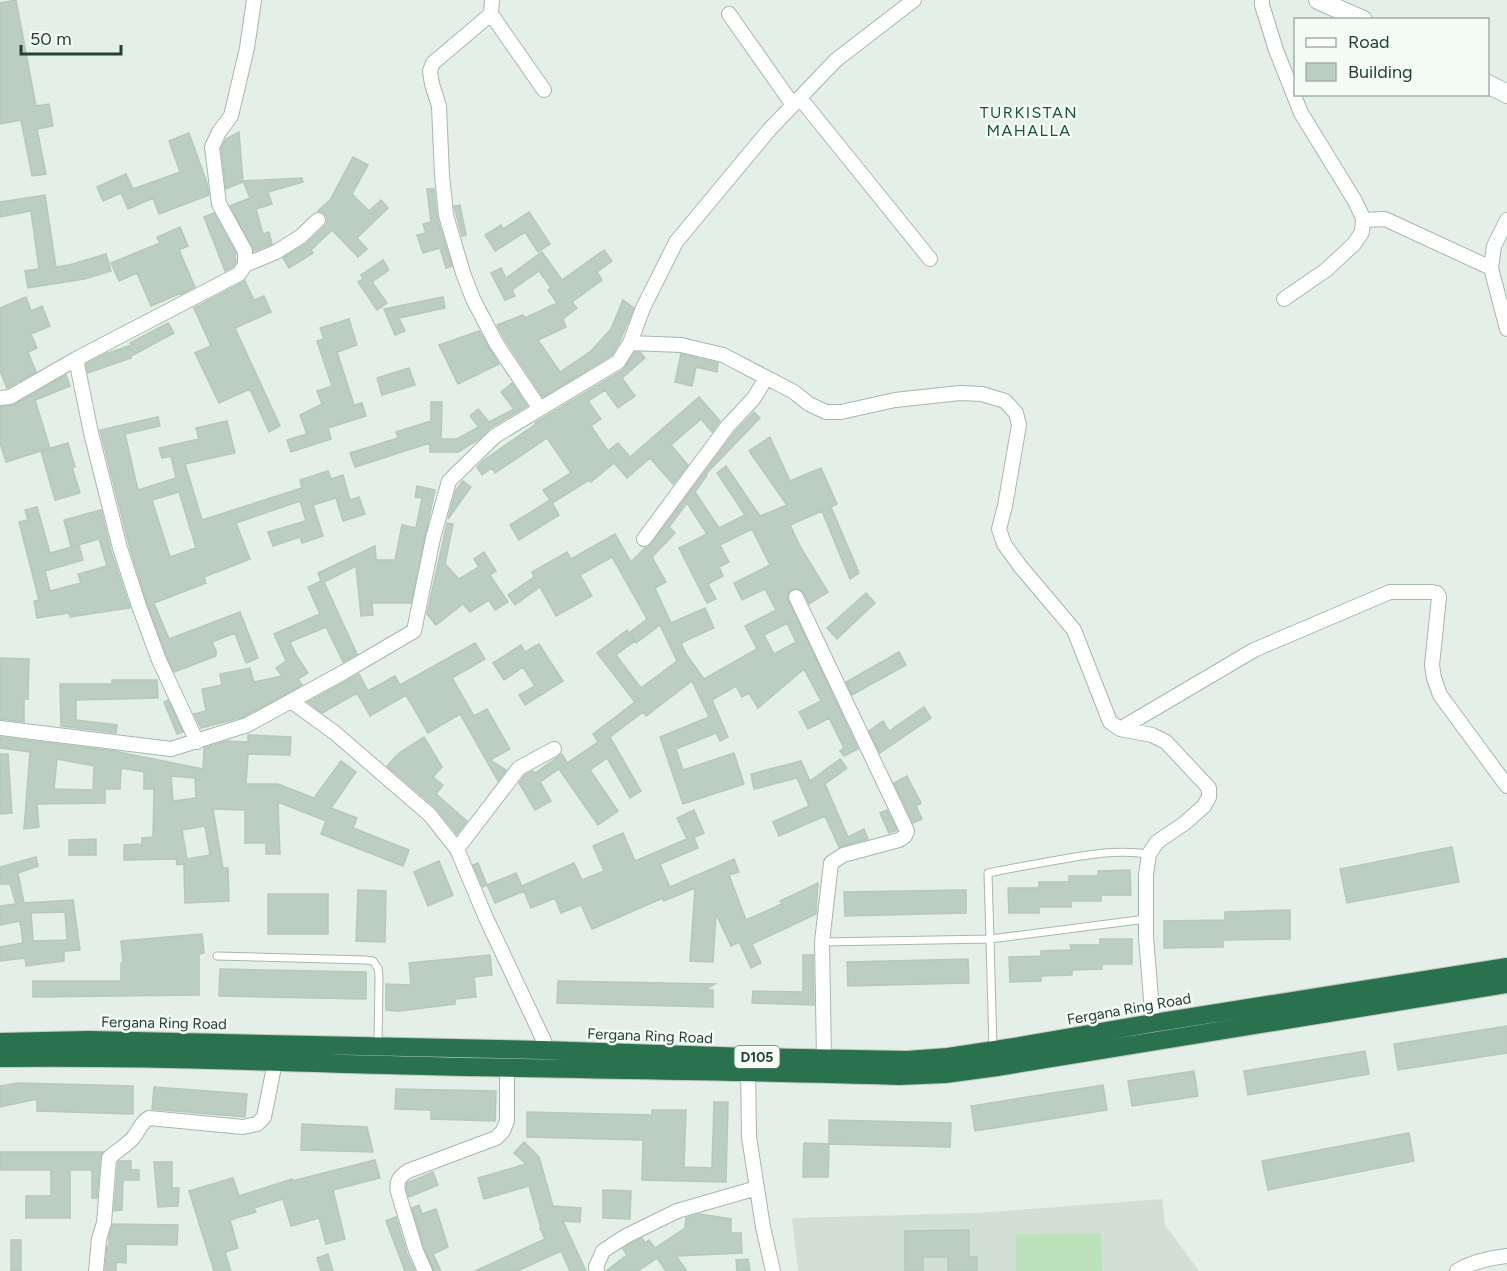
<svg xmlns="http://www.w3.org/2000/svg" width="1507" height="1271" font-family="Figtree,sans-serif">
<rect width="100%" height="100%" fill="#e4efe7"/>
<path fill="#d2dfd5" d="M1162,1199L1165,1225L1199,1271H798L792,1218L977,1213Z"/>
<path fill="#bce2bb" d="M1101,1233L1102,1271H1016V1234Z"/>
<path fill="#bccdc1" stroke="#b5c9bb" stroke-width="1.5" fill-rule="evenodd" d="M16,0L36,106L49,104L53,126L37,129L46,174L32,176L21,120L0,124V3Z
M239,132L243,182L226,189L221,148L226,139Z
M189,133L207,183L209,195L159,214L153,198L128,209L121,193L103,201L97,187L126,174L133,189L180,172L169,141Z
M353,157L368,165L352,194L369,211L381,200L388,208L357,238L367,249L358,257L332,230L311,250L313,253L289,268L283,258L306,244L325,226L327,222V217L324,213L318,211L330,200Z
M302,178L303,182L268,192L272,204L256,209L263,234L269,232L272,244L254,251L230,206L250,198L243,181Z
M427,189H434L437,217L452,266L446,268L440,248L423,253L417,235L426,233L423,224L431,222Z
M45,195L56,267L69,265L106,254L111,271L84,279L28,288L25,271L39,269L31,211L0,217V202Z
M460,205L466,235L462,236L454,206Z
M529,212L550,244L538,252L525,232L495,251L485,235L501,225L503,229Z
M214,213L236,253L235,256L236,262L233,267L225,271L204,217Z
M180,227L188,246L179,250L195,287L181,294V293L151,306L137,273L119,281L111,263L160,243L157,237Z
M604,250L612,261L597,272L602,280L572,302L577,308L563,319L566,327L538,340L560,372L591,351L611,329L623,300L634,308L619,343L612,355L543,397L504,338L497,325L523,315L525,318L557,303L548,290L551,288L539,271L512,290L515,296L505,300L491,273L501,268L506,278L542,252L562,280Z
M383,260L389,270L372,282L387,303L377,310L358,282L363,279L361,275Z
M245,281L254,300L264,296L271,312L235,328L280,426L269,432L250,389L219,403L195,353L211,346L194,308Z
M26,297L31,311L42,306L50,326L31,334L37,348L28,352L36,372L7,388L0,371V308Z
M443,297L445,308L399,318L405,331L395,335L384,309Z
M349,319L357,345L337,352L354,405L362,403L366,416L328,428L331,439L291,452L287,440L307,434L300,415L322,404L317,391L332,386L317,341L324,339L320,328Z
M168,323L174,333L131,356V358L88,373L86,364L105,354L132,345L130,343Z
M479,331L499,364L458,384L439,345Z
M635,352H640L645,358L622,378L635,396L618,408L605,390L588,401L601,419L591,426L608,451L618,443L630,457L699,397L720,421L712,432L701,419L671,445L688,465L673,484L650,458L627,478L614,463L591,482L589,480L552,503L559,515L519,540L510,525L550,500L543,490L571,473L547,438L495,473L492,468L482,475L477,467L484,460L536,424L535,423L623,370Z
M681,354L718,363L717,372L696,367L692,386L675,382Z
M409,368L415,385L382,395L377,378Z
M66,375L70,386L35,400L50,448L6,462L0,443V407L14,405Z
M512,383L527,406L490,428L478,440L458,452H430V443L355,467L350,453L398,438L396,432L431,421V402H442L441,439H457L479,427L470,416L478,409L489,422L514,409L501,392Z
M754,412L760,418L706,474L707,475L695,492L719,528L745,515L717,473L726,466L760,516L787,505L749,451L770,437L790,481L821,468L837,504L831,507L859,573L850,579L822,511L790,525L801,548L828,592L809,604L804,593L797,588L793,589L789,591L787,597L858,749L844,756L840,751L844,748L829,718L808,729L799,712L821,701L804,669L758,708L749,693L742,697L736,686L712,700L728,737L720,741L716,733L676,749L683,770L734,753L744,784L683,804L660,737L709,717L692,681L646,716L643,712L610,737L641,791L630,798L607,758L590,770L618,811L598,825L559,769L540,782L551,801L535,810L519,783L525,775L533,771L535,773L562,754L567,763L598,742L593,734L635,702L597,653L627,630L629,633L647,619L612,557L580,575L592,596L556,616L540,587L515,605L508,595L534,577L532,572L567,552L571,559L615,534L631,562L645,548L651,544L734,433ZM687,503L707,534L679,548L707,603L716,599L708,584L723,576L719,567L729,562L720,545L752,529L770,565L734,583L742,600L765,589L776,610L745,626L757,649L704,679L686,654L681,643L714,628L705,608L671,623L655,588L666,582L652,557L675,533L669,527ZM787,623L796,642L774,654L764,635ZM660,625L677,661L641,688L616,655L635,641L629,633L636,643Z
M158,417L160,426L125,434L138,490L176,478L171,456L162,458L159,448L199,439L196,428L227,421L235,453L185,464L202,520L302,488L300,480L328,471L331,479L343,475L350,500L359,497L365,514L343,521L336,498L313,505L323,536L302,543L300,537L273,546L268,532L306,521L300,501L236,523L250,559L204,577L206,583L154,603L169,639L240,612L258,658L246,663L235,633L212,642L216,651V656L174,672L167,657L147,603L129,545L100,430ZM179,492L196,548L170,557L152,500Z
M68,443L75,467H72L80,493L55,500L41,451Z
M463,481L471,487L448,519L456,490Z
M417,486L435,490L411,603H372L373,615L361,616L356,566L324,582L357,654L343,662L326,627L290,642L296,655L308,673L298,679L302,685L243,717L201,728L194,714L206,711L202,689L222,685L220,674L250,668L254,682L282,676L276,668L286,661L274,634L320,614L308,587L321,581L318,573L375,546L376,560H395L402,525L416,528L422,498L415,497Z
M37,507L50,553L79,545L83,560L45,571L50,591L81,583L78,574L107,566L99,539L71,547L64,520L101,510L111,551L130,608L70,617L69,613L37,618L34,601L39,600L19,522L28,520L25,510Z
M447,523L453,524L445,564L459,579L479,567L474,559L484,552L496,571L490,575L508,602L495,610L489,600L470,612L463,604L436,625L427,614Z
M866,593L875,603L837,639L827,628Z
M475,643L485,659L452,678L474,716L487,709L510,749L490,760L506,770L498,781L460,714L428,733L406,695L370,716L357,693L322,713L308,702L359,674L368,691L395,676L400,685Z
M539,644L563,681L525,705L519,695L535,686L523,667L504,680L493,663L521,645L525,652Z
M899,652L906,665L852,695L846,682Z
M0,658L29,659L28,699H24V722L0,719Z
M112,680H157L158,698L76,700V720L117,725L116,733L61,726L60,684H112Z
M168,700L183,732L177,734L164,702Z
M924,707L931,718L880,753L869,731L883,721L889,731Z
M248,735L291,737L290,755L248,754L246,784H278L314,798L341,761L356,772L331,808L357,818L353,828L409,850L403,866L321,834L326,821L278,802L280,854H266V843H245V810L213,809L223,868H228L229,901L185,903L184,864L177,865L176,859L124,860V845L142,844V838L153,837L154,789H144V772L121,768L120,789H105V803L37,804L39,827L24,829L30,752L0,748V737L114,751L203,769L204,748L226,741L248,742ZM57,759L94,766L93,790L54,789ZM171,776L195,778L196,798L173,801ZM205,826L210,855L187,859L182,830Z
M424,737L442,767L433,777L443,785L436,794L467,821L457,834L436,808L387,766L399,753Z
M0,754H8L12,813L0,814V799H1Z
M840,759L847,768L825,784L848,837L864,829L868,839L839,847L825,816L779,836L773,822L809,806L797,778L754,789L751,774L801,761L810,781Z
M907,776L921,803L916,806L922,819L913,823L894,783Z
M694,810L704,833L694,837L698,848L660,864L670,887L734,859L739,872L729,875L746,920L782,904L780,901L818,883L816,914L752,944L761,963L751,968L739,942L731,946L716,914L713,962L690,961L695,888L664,901L663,898L592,929L581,905L561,913L555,898L531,908L522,886L574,863L582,880L604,871L593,846L623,833L635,861L687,839L677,818Z
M887,810L897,830L889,833L880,813Z
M96,839V855H69V840Z
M1452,847L1459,882L1347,903L1340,869Z
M36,857L38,866L18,873L24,903L73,900L80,950L64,951V961L26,966L25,958L0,961V947L23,943L20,921L0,925V906L16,904L10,884H0V867ZM65,912L67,940L33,941L31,913Z
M439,861L453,895L428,906L414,872Z
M478,863L487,885L483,887L473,865Z
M1130,870L1131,895H1101V901H1071V907H1039V913H1009L1008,888H1039V882H1069V876H1098V871Z
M516,873L524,891L495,903L487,885Z
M358,890L386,891L385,942L356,941Z
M966,890V913L845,916L844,892Z
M268,894H328V934H268Z
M1290,910V939L1223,940V947L1164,948V921L1225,920V912Z
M202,934L204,953L199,954V995L33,997V981H121V963H123L121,941Z
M1100,939H1132V964H1102V969L1072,970V975L1041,976V981L1010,982L1009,957L1041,956V951L1071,950L1070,945H1100Z
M490,955L492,975L474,977L476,997L455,999V1004L399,1011L386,1010V984L411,985L409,963Z
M803,955H813L814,1005L752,1003L753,991L803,992Z
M968,959L969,983L848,986L847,962Z
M220,969L366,972V999L219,996Z
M558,981L715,984L704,990H713V1007L557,1003Z
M1507,1026V1053L1398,1070L1394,1044Z
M1365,1051L1369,1074L1248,1095L1244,1071Z
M1194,1071L1198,1096L1132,1106L1128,1081Z
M18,1083L133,1086V1114L37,1111V1099L0,1107V1086Z
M1103,1085L1107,1110L975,1131L971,1106Z
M154,1087L247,1094L245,1117L152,1109Z
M396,1089L496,1091L495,1121L431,1119V1110L395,1109Z
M714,1102H728L726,1182L642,1180L643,1140L527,1137V1112L652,1115V1110H686L684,1167L712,1168Z
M829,1120L951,1123L950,1147L829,1144Z
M302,1124L367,1127L373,1152L301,1150Z
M1409,1133L1414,1161L1268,1190L1262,1161Z
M524,1142L539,1157L553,1206L581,1208L580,1222L563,1221L586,1271H570L561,1251L517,1271H475L545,1239L540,1228H541L529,1186L484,1199L478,1178L526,1164L514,1153Z
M804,1143L829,1144L828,1177H803Z
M0,1152H103L100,1157L97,1198H92V1170H70V1218H26V1196H51V1170H0Z
M375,1160L380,1178L333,1190L345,1239L326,1244L319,1218L291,1226L283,1199L254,1208L256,1212L230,1220L238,1248L225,1252L231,1271H214L189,1191L233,1178L239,1196L292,1179V1181Z
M119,1161H131V1170H139V1180H123L122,1210L114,1211L118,1162Z
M154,1162H172V1188H179L178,1206L158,1207Z
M433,1172L438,1185L409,1197L406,1188L407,1183Z
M603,1190L631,1191L630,1219L603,1218Z
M419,1205L422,1214L436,1209L448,1247L433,1254L441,1271H434L424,1248L412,1208Z
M699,1214L731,1219V1233H741L742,1253L676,1256L687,1271H666L657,1258L638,1271H606L627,1255L623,1249L630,1244L642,1238L645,1243L649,1240L655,1248L685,1228L686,1218Z
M396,1217L407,1254L415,1271H405L386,1221Z
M113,1224L178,1225L177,1245L126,1244V1263L116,1262V1271H105L107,1246H109V1237Z
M969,1230V1257H977V1271H948V1257H923V1271H905V1231Z
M11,1240H21V1271H11Z
M328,1254L333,1271H321L317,1258Z
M748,1259L750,1271H737L736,1260Z"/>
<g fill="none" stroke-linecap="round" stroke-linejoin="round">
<g stroke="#a6b8ac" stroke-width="9">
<path id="lane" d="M1146,919L990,939L988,873C1017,867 1046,862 1075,857C1101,853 1122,850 1149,854
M822,942L990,939L993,1050
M217,956L365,960L373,961L378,968L379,976L378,1046"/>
</g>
<g stroke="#a6b8ac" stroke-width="16">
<path id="street" d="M492,0L491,14L433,63L430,71L432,84L439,106L442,175L446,215L463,273L473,299L496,343L540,409
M1262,0V5L1276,50L1301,113L1355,201L1363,218L1362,232L1354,244L1326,270L1284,299
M491,14L544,90
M729,14L793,105
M800,98L930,259
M1363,220L1385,219L1491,268
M1507,220L1494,246L1491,268L1507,329
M245,265L276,252L300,237L318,220
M630,343L681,345L723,355L794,392L809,404L826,412H841L895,400L960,393L982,394L1005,401L1016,413L1019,425L1005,506L999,529L1004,544L1020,566L1074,630L1110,722L1120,729L1152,735L1166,742L1209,788V797L1204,806L1185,823L1157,842L1149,854L1146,875V937L1153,1023
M76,359L91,433L120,548L139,606L159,660L197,742
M0,398L10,397L76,359L239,274L245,265V251L219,204L212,147L219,132L231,116L247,48L254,0
M644,539L727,427L754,398L766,378
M796,597L907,831L905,836L899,840L843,855L831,863L822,942L824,1058
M291,701L335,733L430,815L457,849L486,918L544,1041L543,1050
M0,728L171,749L247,725L344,672L414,631L433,538L449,481L495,436L618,362L630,343L643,308L676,242L769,130L836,60L914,0
M1120,729L1254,650L1390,592H1432L1437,593L1439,597L1432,665L1434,678L1440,695L1507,786
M457,849L519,768L554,749
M748,1065L749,1137L763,1227L773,1271
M96,1271L99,1239L104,1223L109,1158C116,1151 127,1145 133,1138C139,1131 140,1123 149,1118L243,1127L257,1124L264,1117L275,1062
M425,1271L416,1251L398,1192C396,1181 399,1177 408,1171L496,1138L503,1131L507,1121V1068
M597,1271L596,1267L603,1251L626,1236L677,1211L757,1188
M1457,1271C1471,1262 1490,1258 1507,1256"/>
</g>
<g stroke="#a4bfad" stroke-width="20">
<path id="secondary" d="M1318,0L1363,20
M1488,84L1507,94"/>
</g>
<g stroke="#c1cac5" stroke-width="20">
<path id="highway" d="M0,1042L89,1040L543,1050L748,1057L907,1060L948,1057L1008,1048L1153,1023L1507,967
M0,1058C142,1056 285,1063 427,1066C584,1070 742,1071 899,1076L945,1074L997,1067L1507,984"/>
</g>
<use href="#lane" stroke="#fff" stroke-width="7"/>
<use href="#street" stroke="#fff" stroke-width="14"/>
<use href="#secondary" stroke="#fff" stroke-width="18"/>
<use href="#highway" stroke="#2a724d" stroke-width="18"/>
</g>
<g text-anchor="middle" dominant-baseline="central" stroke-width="5" stroke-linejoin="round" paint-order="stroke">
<rect fill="#f5fbf6" stroke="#617a6b" stroke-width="1.5" x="734.5" y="1046" width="45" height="22" rx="4.5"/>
<g font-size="14" font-weight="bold" fill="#21432f">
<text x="757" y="1057">D105</text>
</g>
<g font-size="15" fill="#21432f" stroke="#f5fbf6">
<text transform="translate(1129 1009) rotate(-10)">Fergana Ring Road</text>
<text transform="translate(164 1023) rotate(1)">Fergana Ring Road</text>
<text transform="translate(650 1036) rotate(2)">Fergana Ring Road</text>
</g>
<g font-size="16" letter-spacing="1.5" fill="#1a5736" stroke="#f5fbf6">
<text x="1029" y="112">TURKISTAN<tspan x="1029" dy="18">MAHALLA</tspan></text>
</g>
</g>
<rect x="1294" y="18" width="195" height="78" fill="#f5fbf6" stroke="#a0b1a6" stroke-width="1.5"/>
<rect x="1306" y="38" width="30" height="9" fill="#ffffff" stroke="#a0b1a6" stroke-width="1.5"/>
<text x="1348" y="48" font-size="18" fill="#21432f">Road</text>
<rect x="1306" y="63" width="30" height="18" fill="#bccdc1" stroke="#a0b1a6" stroke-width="1.5"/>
<text x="1348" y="78" font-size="18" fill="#21432f">Building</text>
<path d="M21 45v9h100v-9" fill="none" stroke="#21432f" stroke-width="3"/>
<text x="30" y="45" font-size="18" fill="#21432f" stroke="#f5fbf6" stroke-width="4.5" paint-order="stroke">50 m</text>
</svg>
